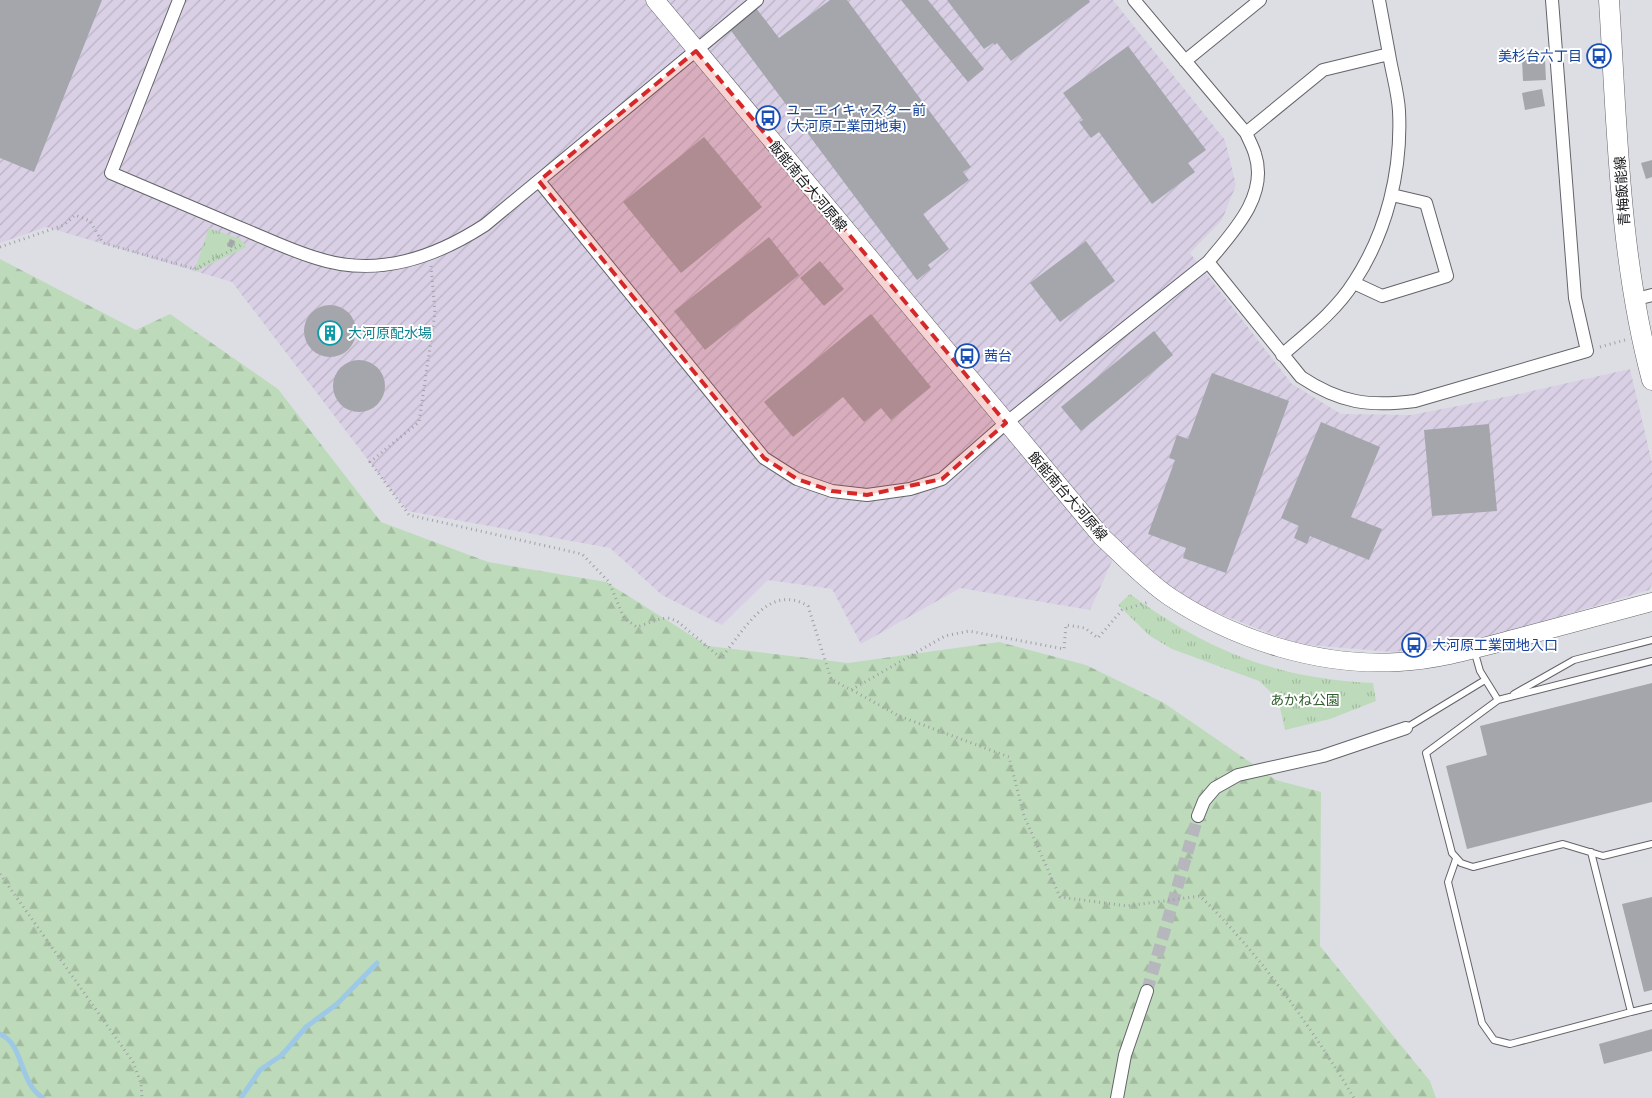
<svg xmlns="http://www.w3.org/2000/svg" width="1652" height="1098" font-family="Mulish,'Noto Sans JP',sans-serif">
<defs>
<pattern id="industrial-furrows" width="10" height="10" patternUnits="userSpaceOnUse" patternTransform="scale(1.25)"><rect width="10" height="10" fill="#d9d0e5"/><path d="M-1 1l2-2M0 10L10 0M9 11l2-2" fill="none" stroke="#bab2c4"/></pattern>
<pattern id="grass-tufts" width="24" height="20" patternUnits="userSpaceOnUse" patternTransform="scale(1.25)"><rect width="24" height="20" fill="#bddbba"/><path d="M3 7l-1-3M5 7V3M7 7l1-3M15 17l-1-3M17 17v-4M19 17l1-3" fill="none" stroke="#a2bb9f"/></pattern>
<pattern id="forest-firs" width="22" height="20" patternUnits="userSpaceOnUse" patternTransform="scale(1.25)"><rect width="22" height="20" fill="#bddbba"/><path d="M5 1l3.5 6h-7zM16 11l3.5 6h-7z" fill="#a2bb9f"/></pattern>
</defs>
<rect width="100%" height="100%" fill="#dddee4"/>
<path fill="url(#industrial-furrows)" d="M0,0H1113L1225,140L1236,185L1222,220L1190,253L1292,384L1341,414L1411,415L1510,396L1630,369L1652,463V584L1649,590L1481,640L1393,652L1297,644L1189,602L1118,548L1090,610L960,588L861,644L832,589L768,580L722,625L662,595L610,548L407,511L232,282L46,227L0,243Z"/>
<path fill="url(#grass-tufts)" d="M209,228L240,239L247,247L194,272Z
M1130,594C1208,651 1275,678 1373,683L1376,701L1330,719L1285,730L1278,699L1259,681L1172,649L1150,636L1118,605Z"/>
<path fill="url(#forest-firs)" d="M0,259L136,330L170,314L278,389L381,522L488,562L606,582L708,646L848,663L999,642L1086,665L1164,703L1276,780L1321,792L1320,946L1430,1081L1436,1098H0Z"/>
<g fill="none" stroke-linecap="round" stroke-linejoin="round">
<path stroke="#9dc9e6" stroke-width="5" d="M0,1034C24,1044 19,1083 43,1098
M241,1098L260,1070L282,1055L306,1027L337,1004L377,963"/>
</g>
<path fill="#a5a6ac" d="M0,0H102L34,172L0,158Z
M830,0H847L971,167L963,172L969,180L923,214L949,249L928,265L931,269L917,280L729,28L756,8L779,38Z
M901,0H928L984,69L968,82Z
M947,0H1089L1090,2L1011,61L997,43L995,45L993,43L984,49Z
M1128,46L1206,150L1188,163L1195,172L1152,204L1099,132L1091,138L1079,122L1083,120L1063,93Z
M1545,59L1546,80L1523,81L1522,60Z
M1542,89L1545,106L1525,110L1522,93Z
M704,137L762,207L681,273L623,202Z
M1652,160V177L1646,179L1641,163Z
M769,237L799,275L705,350L674,311Z
M230,239L235,241L232,248L227,246Z
M1086,241L1115,281L1060,322L1030,283Z
M820,261L844,289L824,306L800,278Z
M304 331a26 26 0 1 1 52 0a26 26 0 1 1-52 0Z
M871,314L931,387L891,420L881,408L864,422L843,397L793,437L764,402Z
M1154,331L1173,355L1081,431L1061,407Z
M333 386a26 26 0 1 1 52 0a26 26 0 1 1-52 0Z
M1212,373L1289,401L1226,573L1183,558L1186,548L1148,534L1175,460L1169,458L1177,435L1188,439Z
M1321,422L1380,447L1351,517L1382,529L1369,560L1310,536L1307,544L1294,538L1299,526L1281,518Z
M1489,424L1497,511L1432,516L1424,430Z
M1652,683V802L1467,849L1446,766L1487,755L1480,726Z
M1652,897V990L1644,992L1622,904Z
M1652,1029V1051L1604,1064L1599,1044Z"/>
<g fill="none" stroke-linecap="round" stroke-linejoin="round">
<path stroke="#b6b7bc" stroke-width="12" stroke-dasharray="12 6" stroke-linecap="butt" d="M1147,991L1198,816"/>
<g stroke="#636469" stroke-width="8">
<path id="lane" d="M1474,650L1480,671L1498,700
M1652,661L1498,700L1426,753L1452,853L1461,863L1473,867L1563,844L1603,856L1652,844
M1514,694L1574,660L1652,640
M1406,728L1485,680
M1591,852L1631,1012L1652,1007
M1456,859L1448,882L1482,1023L1494,1040L1510,1044L1631,1012"/>
</g>
<g stroke="#636469" stroke-width="14">
<path id="street" d="M179,0L111,173C153,191 196,209 238,227C263,237 289,250 316,258C377,278 434,258 485,225L757,0
M1379,0L1389,54
M1185,61L1260,0
M1246,133L1323,70L1389,54C1392,73 1398,92 1399,111C1402,170 1387,232 1354,282C1336,311 1307,333 1282,355
M539,181L764,458L797,479L832,491L867,495L910,489L942,479L1006,423L1208,262C1232,233 1269,196 1255,154C1253,147 1249,140 1246,133L1134,0
M1208,262L1301,377C1340,403 1369,407 1415,401L1587,351L1575,298L1552,0
M1354,283L1382,296L1447,276L1426,203L1392,195
M1633,300L1652,295
M1198,816L1204,801L1215,788L1238,775L1323,756L1406,728
M1117,1098L1125,1055L1147,991"/>
</g>
<g stroke="#636469" stroke-width="19">
<path id="secondary" d="M655,0L1102,537C1124,557 1145,580 1170,597C1235,640 1320,667 1399,662C1439,660 1479,648 1517,638C1562,626 1607,614 1652,602"/>
</g>
<g stroke="#636469" stroke-width="21">
<path id="primary" d="M1609,0C1617,127 1619,256 1652,380"/>
</g>
<path stroke="#9fa0a5" stroke-width="3" stroke-dasharray="1 4" stroke-linecap="butt" d="M0,247L64,225L75,215L90,221L103,243L195,269L243,244
M431,266L435,313L419,422L370,462L409,515L582,554L609,582L624,618L637,627L660,619L668,618L677,621L721,658C744,631 768,582 808,606L831,679L851,690L945,636L969,631L1064,649L1066,625L1085,628L1098,638L1122,610L1149,602
M1600,347L1625,340
M852,690L899,716L1009,757L1024,816L1060,897L1127,906L1200,896C1259,953 1312,1028 1354,1098
M0,874L133,1062L141,1083L142,1098"/>
<use href="#lane" stroke="#fff" stroke-width="6"/>
<use href="#street" stroke="#fff" stroke-width="12"/>
<use href="#secondary" stroke="#fff" stroke-width="18"/>
<use href="#primary" stroke="#fff" stroke-width="20"/>
</g>
<path fill="#d62828" fill-opacity="0.2" stroke="#d62828" stroke-width="4" stroke-dasharray="10 6" stroke-linejoin="round" d="M696,51L1006,423L942,479L867,495L832,491L797,479L764,458L539,181Z"/>
<defs>
<g id="bus-ring" transform="scale(1.25)"><circle r="9.5" fill="#fff" stroke="#1a4fb4" stroke-width="1.5"/><path d="M-5-6H5V4H4V6H2V4H-2V6H-4V4H-5ZM-3.5-4V0h7V-4ZM-3.5 1.2v1.5H-2V1.2ZM2 1.2v1.5H3.5V1.2Z" fill="#1a4fb4"/></g>
<g id="building-ring" transform="scale(1.25)"><circle r="9.5" fill="#fff" stroke="#0f9aa8" stroke-width="1.5"/><path d="M-4-6H4V6H1V3H-1V6H-4ZM-2.5-4.3h1.7v1.8h-1.7ZM.8-4.3h1.7v1.8H.8ZM-2.5-1h1.7V.8h-1.7ZM.8-1h1.7V.8H.8Z" fill="#0f9aa8"/></g>
</defs>
<g fill-rule="evenodd">
<use href="#bus-ring" x="1599" y="56"/>
<use href="#bus-ring" x="768" y="118"/>
<use href="#building-ring" x="330" y="333"/>
<use href="#bus-ring" x="967" y="356"/>
<use href="#bus-ring" x="1414" y="645"/>
</g>
<g text-anchor="middle" dominant-baseline="central" stroke-width="4" stroke-linejoin="round" paint-order="stroke">
<g font-size="14" fill="#164399" stroke="#fff" text-anchor="start">
<text x="1582" y="56" text-anchor="end">美杉台六丁目</text>
<text x="786" y="110">ユーエイキャスター前<tspan x="786" dy="16">(大河原工業団地東)</tspan></text>
<text x="984" y="356">茜台</text>
<text x="1432" y="645">大河原工業団地入口</text>
</g>
<g font-size="14" fill="#191a1c" stroke="#fff">
<text transform="translate(808 186) rotate(50)">飯能南台大河原線</text>
<text transform="translate(1622 191) rotate(-94)">青梅飯能線</text>
<text transform="translate(1068 496) rotate(49)">飯能南台大河原線</text>
</g>
<g font-size="14" fill="#0d838f" stroke="#fff" text-anchor="start">
<text x="348" y="333">大河原配水場</text>
</g>
<g font-size="14" fill="#315f2e" stroke="#fff">
<text x="1305" y="700">あかね公園</text>
</g>
</g>
</svg>
